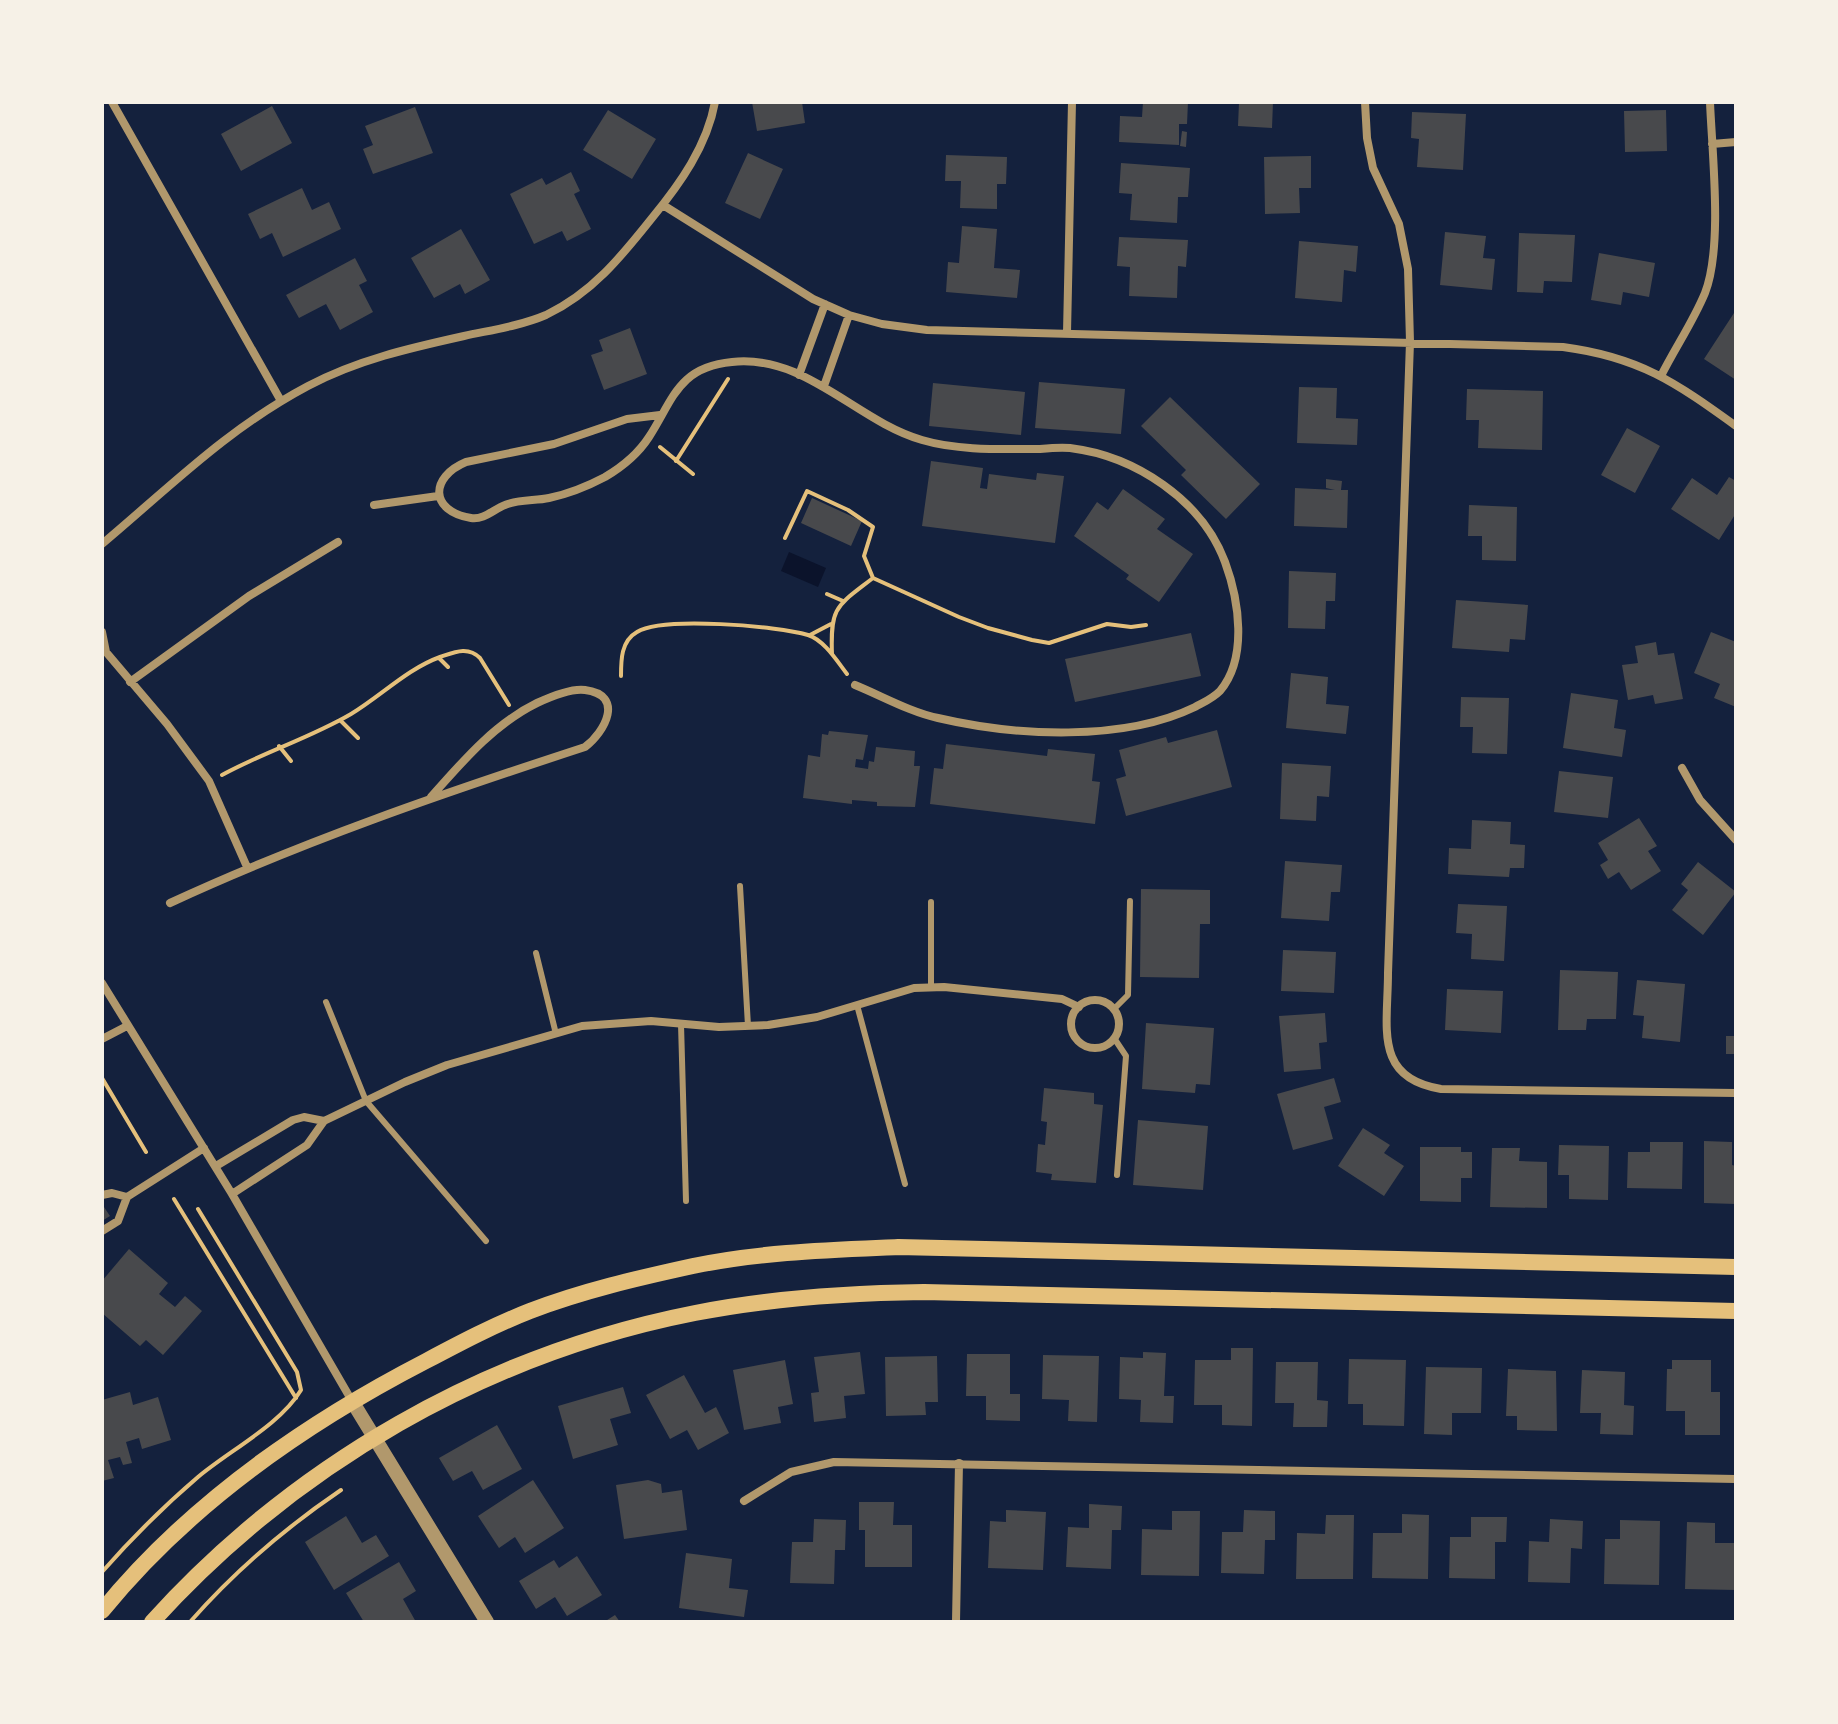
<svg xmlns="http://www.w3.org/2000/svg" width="1838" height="1724" font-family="Karla,sans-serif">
<rect width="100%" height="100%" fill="#14213d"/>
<path fill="#0b132b" d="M789,552L826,568L818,587L781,571Z"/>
<path fill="#48494c" d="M752,102H802L805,123L757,131Z
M1143,102H1188L1187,124H1179V145L1119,142L1120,116L1142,117Z
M1239,102H1273L1272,128L1238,126Z
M272,106L292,143L241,171L221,134Z
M415,107L433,153L373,174L363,149L373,145L365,126Z
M608,110L656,139L632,179L583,150Z
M1666,110L1667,151L1625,152L1624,111Z
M1412,112L1466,114L1463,170L1417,167L1419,139L1411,138Z
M1182,131L1187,132L1186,147L1180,146Z
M748,153L783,169L760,219L725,203Z
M946,155L1007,157L1006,184H997V209L960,208L961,181H945Z
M1311,156V188H1299L1300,213L1265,214L1264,157Z
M1121,163L1190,168L1188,197H1178L1177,223L1130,220L1132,194L1119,193Z
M571,172L580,191L574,194L591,229L567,241L562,231L534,244L510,194L542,178L546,185Z
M302,188L312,210L329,202L341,229L283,257L272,233L260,239L248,214Z
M962,226L997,229L994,268L1020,270L1017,298L946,292L948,262L959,263Z
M461,229L490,280L465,294L460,284L434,298L411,258Z
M1445,232L1486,236L1483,258L1495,259L1492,290L1440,285Z
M1519,233L1575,235L1572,282L1544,281L1543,293L1517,292Z
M1119,237L1188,240L1186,267L1178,266L1177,298L1129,296L1130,267L1117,266Z
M1299,241L1358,246L1356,272L1344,270L1342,302L1295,298Z
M1599,253L1655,263L1649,297L1623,292L1621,305L1591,300Z
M355,258L367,281L359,285L373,312L340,330L326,304L299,318L286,295Z
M1734,313L1736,314V380L1704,359Z
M630,328L647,374L604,390L591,355L603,351L599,340Z
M1039,382L1125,389L1121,434L1035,428Z
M933,383L1025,392L1021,435L929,426Z
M1299,387L1337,388L1336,418L1358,419L1357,445L1297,443Z
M1467,389L1543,391L1542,450L1478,448L1479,420H1466Z
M1170,397L1260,484L1226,519L1181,475L1186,470L1141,426Z
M1627,428L1660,446L1635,493L1601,475Z
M931,461L983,468L980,488L987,489L989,474L1036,480L1037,473L1064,476L1055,543L922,526Z
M1729,477L1736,481V513L1719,540L1671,509L1692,478L1717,495Z
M1326,479L1342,481L1341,490H1348L1347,528L1294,526L1295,488L1335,490L1326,488Z
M1123,489L1165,519L1157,529L1193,554L1159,602L1126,579L1129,575L1074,536L1097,502L1108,510Z
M812,498L862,521L851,546L801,523Z
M1469,505L1517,507L1516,561L1482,560V536H1468Z
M1289,571L1336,573L1335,601H1326L1325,629L1288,628Z
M1456,600L1528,605L1525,640L1510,639L1509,652L1452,648Z
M1711,632L1736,642V707L1714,698L1720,684L1694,673Z
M1191,633L1201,676L1075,702L1065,659Z
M1656,642L1658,655L1674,653L1683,699L1655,704L1653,695L1628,700L1622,665L1638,663L1635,646Z
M1291,673L1328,677L1326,704L1349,706L1346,734L1286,728Z
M1571,693L1618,700L1614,728L1626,730L1622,757L1563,748Z
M1461,697L1509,698L1507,754L1472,753L1473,727H1460Z
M1217,730L1232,787L1126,816L1116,779L1126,776L1119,750L1166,737L1168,743Z
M829,731L868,735L863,760L856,759L855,767L868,769L869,761L874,762L876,747L915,751L914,766H920L915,807L877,806V802L852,800V804L803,798L808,755L820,757L822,734L828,735Z
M946,744L1047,756L1048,749L1095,754L1092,781L1100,782L1095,824L930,804L934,768L943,769Z
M1282,763L1331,766L1329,797L1317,796L1316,821L1280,819Z
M1559,771L1613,777L1608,818L1554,812Z
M1639,818L1657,846L1648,851L1661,871L1631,890L1619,872L1608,879L1600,865L1608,860L1598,843Z
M1472,820L1511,822L1510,844L1525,845L1524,868H1510L1509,877L1448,874L1449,848L1471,849Z
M1285,861L1342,865L1340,892H1331L1329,921L1281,918Z
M1698,862L1736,892L1703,935L1672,910L1688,890L1681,884Z
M1141,889L1210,890V924H1200L1199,978L1140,977Z
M1458,904L1507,906L1504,961L1471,959L1472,934L1456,933Z
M1283,950L1336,952L1334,993L1281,991Z
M1560,970L1618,972L1616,1019H1587L1586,1030H1558Z
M1637,980L1685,984L1680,1042L1642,1038L1644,1016L1633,1015Z
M1447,989L1503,991L1501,1033L1445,1030Z
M1325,1013L1327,1042L1319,1043L1321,1069L1284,1072L1279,1016Z
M1146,1023L1214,1028L1210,1085L1196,1084L1195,1093L1142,1089Z
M1726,1036H1736V1054H1726Z
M1334,1078L1341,1102L1324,1107L1333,1139L1293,1150L1277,1094Z
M1044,1088L1094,1093V1104L1103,1105L1096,1183L1051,1180L1052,1174L1036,1172L1038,1144L1045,1145L1047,1122L1041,1121Z
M1138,1120L1208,1126L1203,1190L1133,1185Z
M1363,1128L1390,1145L1384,1153L1404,1166L1384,1196L1338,1166Z
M1704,1141L1732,1142V1165L1736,1166V1204L1704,1203Z
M1650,1142H1683L1682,1189L1627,1188L1628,1152H1650Z
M1559,1145L1609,1146L1608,1200L1569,1199V1175H1558Z
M1420,1147H1461V1152H1472V1178H1461V1202L1420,1201Z
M1492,1148H1520L1519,1161L1547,1162V1208L1490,1207Z
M104,1207L110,1216L102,1221V1209Z
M129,1249L168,1283L159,1294L175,1307L185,1296L202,1311L163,1355L146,1340L140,1346L102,1313V1281Z
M1231,1348H1253L1252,1426L1222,1425V1405H1194L1195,1360H1231Z
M860,1352L865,1394L844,1396L846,1418L814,1422L811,1393L819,1392L814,1357Z
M1143,1352L1166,1353L1164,1396H1174L1173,1423L1140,1422L1141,1400L1119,1399L1120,1357L1143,1358Z
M967,1354H1010V1394H1020V1421L986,1420V1396H966Z
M1043,1355L1099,1356L1097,1422L1068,1421L1069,1400L1042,1399Z
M937,1356L938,1402H925L926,1415L886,1416L885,1357Z
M1349,1359L1406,1360L1404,1426L1363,1425V1404H1348Z
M785,1360L793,1404L778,1407L781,1423L744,1430L733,1370Z
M1672,1360H1711V1392H1720V1435H1685V1411H1666L1667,1369H1672Z
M1276,1362H1318L1317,1400L1328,1401L1327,1427H1293L1294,1403H1275Z
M1426,1367L1482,1368L1481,1413H1452V1435L1424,1434Z
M1508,1369L1556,1371L1557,1431L1517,1430V1416H1506Z
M1582,1370L1625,1372L1624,1405L1634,1406L1633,1435L1600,1434L1601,1413H1580Z
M684,1375L705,1413L716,1407L729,1433L698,1450L687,1430L670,1439L646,1395Z
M623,1387L631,1413L610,1419L618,1445L573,1459L558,1406Z
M130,1392L133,1405L158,1397L171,1440L142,1449L139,1438L126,1442L132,1463L123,1465L120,1457L108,1460L114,1478L102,1481V1400Z
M497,1425L522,1469L483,1490L472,1471L453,1481L439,1458Z
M533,1480L564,1528L525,1553L515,1537L499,1548L478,1516Z
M648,1480L661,1484L662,1493L682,1490L687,1530L624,1539L616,1485Z
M859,1502H894L893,1525H912V1567H865V1530H859Z
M1089,1504L1122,1506L1121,1530H1112L1111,1569L1066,1567L1068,1527L1089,1528Z
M1006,1510L1046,1512L1043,1570L988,1568L990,1521L1006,1522Z
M1244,1510L1275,1511V1540H1265L1264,1574L1221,1573L1222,1532H1243Z
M1172,1511H1200L1199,1576L1141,1575L1142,1529L1172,1530Z
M1402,1514L1429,1515L1428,1579L1372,1578L1373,1533H1402Z
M1326,1515H1354L1353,1579H1296L1297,1533L1325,1534Z
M346,1516L362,1543L376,1535L389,1556L334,1590L305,1542Z
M1471,1517H1507L1506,1542H1495V1579L1449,1578L1450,1537H1471Z
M814,1519L846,1520L845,1550H835L834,1584L790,1583L792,1542H813Z
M1550,1519L1583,1521L1582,1549L1571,1548L1570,1583L1528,1582L1529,1541L1549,1542Z
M1620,1520L1660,1521L1659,1585L1604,1584L1605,1539H1620Z
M1687,1522L1715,1523V1543H1736V1590L1685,1589Z
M686,1553L732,1559L729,1588L748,1590L744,1617L679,1608Z
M577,1556L602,1595L567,1616L555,1597L536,1609L519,1581L554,1560L559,1568Z
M399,1562L416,1591L403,1599L416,1622H364L346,1593Z
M615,1615L620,1622H604Z"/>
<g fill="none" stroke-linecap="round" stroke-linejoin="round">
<path stroke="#e5c07b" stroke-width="4" d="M660,447L693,474
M676,461L728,379
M785,538L807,491L848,510L873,527L864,556L873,578
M827,594L843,601
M810,635L831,624
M832,654C830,606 837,606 873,578L959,617L988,628L1032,640L1049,643L1107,624L1131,627L1146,625
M439,658L448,667
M621,676C621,660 621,641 637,632C662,616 778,626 808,635C824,640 837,661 847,674
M340,720L358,738
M279,746L291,761
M222,775C264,752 310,738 351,714C381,696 407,669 440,657C455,652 468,646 480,658L509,705
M102,1078L146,1152
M174,1199L296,1398
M102,1572C132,1538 164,1506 198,1477C230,1450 280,1425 301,1390L297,1372L198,1209
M190,1622C234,1572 285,1528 341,1490"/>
<path stroke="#b1986c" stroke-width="6" d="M740,886L748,1026
M931,902V987
M536,953L556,1034
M326,1002L366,1101L486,1241
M857,1005L905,1184
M1114,1009L1128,995L1130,901
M681,1024L686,1201
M1114,1038L1126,1056L1117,1175"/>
<path stroke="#b1986c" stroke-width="8" d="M112,102L281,401
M1365,102L1367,138L1373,168L1399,224L1408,269L1410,342L1388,973C1388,1027 1373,1078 1441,1089L1736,1093
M1712,144L1736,142
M663,205L813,299L849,315L882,324L927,330L1563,347C1639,357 1675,382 1736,426
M1067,333L1072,102
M799,375L825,304
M1661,376C1675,348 1693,322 1705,293C1723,247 1712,153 1710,102
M824,386L849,315
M660,415L627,419L554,444L466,462C430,477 429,511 471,518C484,520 494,509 505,505C519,499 535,501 549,498C568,494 588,486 605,477C622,467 638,454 649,437C673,400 678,367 732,362C806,354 856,421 922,440C959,451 1002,449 1040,449C1050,448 1061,447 1070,448C1135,456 1202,500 1225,562C1239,600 1248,658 1220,691C1212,699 1204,702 1195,707C1123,742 1015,736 938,718C910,712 882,696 855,685
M374,505L438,496
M102,544C171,486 227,429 308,386C357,360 410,348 464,336C491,330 520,326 546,315C592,293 621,257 652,218C680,184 707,146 715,102
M102,632L106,652L167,724L209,781L247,867
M130,682L249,596L338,542
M1682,768L1700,800L1736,840
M170,903C304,841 444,793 585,747C605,732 625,695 585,690C571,688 550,697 537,703C494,724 462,762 431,797
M102,983L232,1194L352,1401
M1071 1024a24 24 0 1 1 48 0a24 24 0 1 1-48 0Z
M102,1039L127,1026
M216,1166L293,1120L304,1117L324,1121
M232,1194L307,1145L324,1121L405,1082L447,1065L582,1026L651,1021L719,1027L768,1025L817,1017L914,988L944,987L1062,999L1079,1007
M102,1195L112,1193L127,1197
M102,1231L118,1221L127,1197L204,1148
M744,1501L791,1472L834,1462L1736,1479
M956,1622L959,1463"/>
<path stroke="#b1986c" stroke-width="14" d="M352,1401L487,1622"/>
<path stroke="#e5c07b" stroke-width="16" d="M102,1611C189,1504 304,1424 426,1361C460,1343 494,1325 530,1311C582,1291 638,1278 693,1266C760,1252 830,1250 898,1247L1736,1267
M152,1622C295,1464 486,1354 695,1313C771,1298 847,1293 924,1292L1736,1311"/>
</g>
<rect width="1838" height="1724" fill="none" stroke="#f6f1e7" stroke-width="208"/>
</svg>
